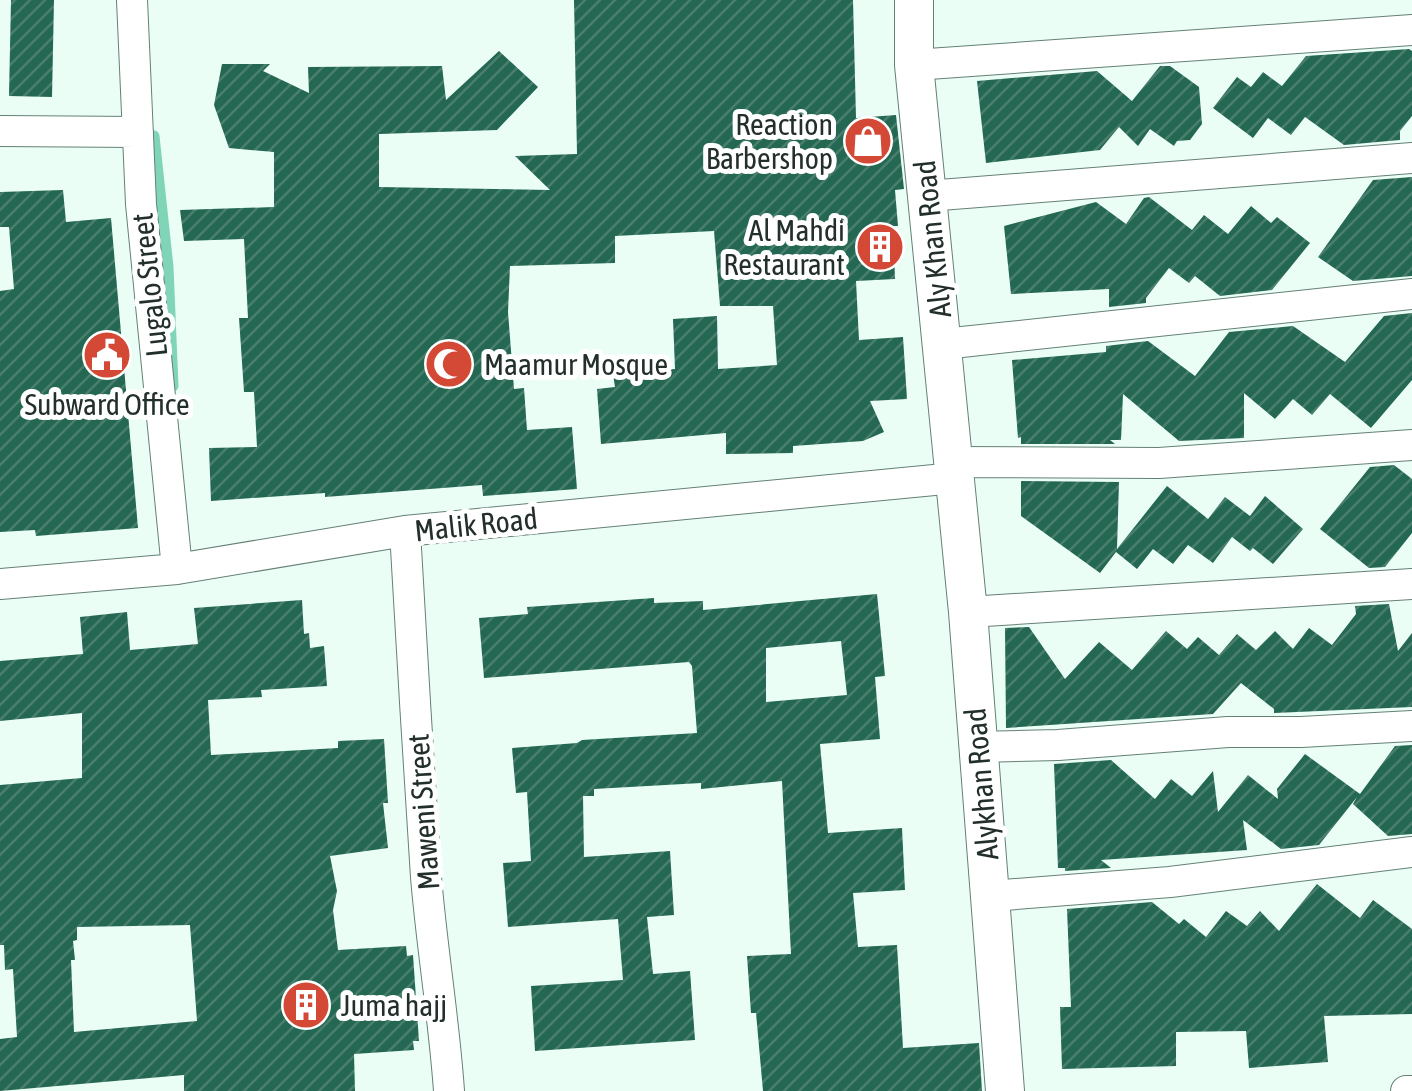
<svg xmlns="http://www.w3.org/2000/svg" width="1412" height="1091" font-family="'Asap Condensed',sans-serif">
<defs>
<pattern id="building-hatch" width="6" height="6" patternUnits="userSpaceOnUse" patternTransform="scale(2.5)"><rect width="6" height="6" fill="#246752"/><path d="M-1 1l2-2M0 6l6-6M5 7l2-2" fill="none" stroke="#4a7e6d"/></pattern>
</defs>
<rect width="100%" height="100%" fill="#ebfef6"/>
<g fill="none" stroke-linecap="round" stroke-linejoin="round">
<path stroke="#80d5b8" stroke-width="11" d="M154,136L168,267L173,386"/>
</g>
<path fill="url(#building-hatch)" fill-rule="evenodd" d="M11,0H54L52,97L9,96Z
M574,0H853L856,118L896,115L904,189L895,190L898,226H893L895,279L856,281L859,340L903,337L907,399L870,401L884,432L863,441L793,446V453L726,454V433L601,444L597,389L615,387L613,374L675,369L673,319L717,316L718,369L777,365L773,306H720L714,231L615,236V263L510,266L508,312L514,389L524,388L527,430L572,427L577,489L483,496L482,485L325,497V493L211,501L209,448L257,447L254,392H244L239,318H248L244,239L184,241L180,210L274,207V152L229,148L214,105L222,64H270L263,71L309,93L308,67L442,66L446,100L499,51L538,87L497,130L379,134V187L550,190L515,156L577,154Z
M1409,49L1412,51V116L1400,131V140L1344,145L1305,117L1291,135L1268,118L1253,138L1213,108L1237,77L1251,87L1263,72L1282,86L1306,56Z
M1160,66H1170L1199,87L1202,124L1190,140L1177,141L1174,146L1150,129L1138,146L1119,127L1100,150L986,163L977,81L1097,71L1132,101Z
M1412,177V276L1353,281L1318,257L1373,180Z
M63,190L66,222L111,218L138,528L36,536L35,530L0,532V291L14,289L9,227H0V192Z
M1149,197L1192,230L1204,215L1228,234L1251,206L1271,223L1277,217L1310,243L1272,290L1220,296L1195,276L1189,283L1169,268L1146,298V303L1109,307V289L1011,294L1004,226L1096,202L1126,224L1144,198Z
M1412,313V380L1371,428L1330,394L1312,415L1293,399L1275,419L1244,393V438L1179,441L1123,394L1121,440H1110L1115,444H1021V437L1018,438L1012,360L1106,352V346L1148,341L1195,376L1229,332L1293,326L1345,362L1384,316Z
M1394,465L1412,479V533L1385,567L1369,568L1320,529L1370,467Z
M1021,481L1119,482L1117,549L1167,486L1208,519L1225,497L1250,516L1265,496L1303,529L1273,564L1253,548L1250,551L1232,537L1213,563L1188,545L1173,564L1153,549L1137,569L1116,552L1100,573L1021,516Z
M877,594L885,676L875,677L880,739L820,744L828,833L902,828L905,890L853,893L858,947L897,945L903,1048L979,1043L982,1091H763L756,1013H751L747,956L791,954L782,781L701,789V783L594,789V796H583L584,857L670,851L674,915L647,917L653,974L690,971L695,1040L535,1051L531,986L623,980L618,919L508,927L503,863L531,861L527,792L516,793L512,748L577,743L582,740L697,733L692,666L689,662L484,678L479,618L528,614L527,607L654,598V603L703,601V610ZM841,641L847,695L766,702V648Z
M302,600L304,634L309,633L310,648L324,646L327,686L261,690L262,697L208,700L211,755L338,748V741L384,739L388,803H383L388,848L330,856L337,891L333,910L338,950L406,946L407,956L413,955L419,1041H413L414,1050L354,1054L355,1091H184V1075L0,1091V1039L17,1037L13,969L5,970L4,945H0V785L82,778V713L0,721V661L83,654L80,617L127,612L130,650L198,644L194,608ZM190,925L197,1021L74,1032L71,960H75L73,941L77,940V927Z
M1389,604L1398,651L1412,633V707L1274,713V709L1241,683L1213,714L1006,728L1005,628L1029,627L1065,679L1099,642L1132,670L1166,631L1187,649L1198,637L1219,655L1237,634L1256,650L1275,631L1293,649L1309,628L1332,645L1356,614L1355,606Z
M1412,745V834L1388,836L1353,804L1357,797L1319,845L1281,849L1243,820L1247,850L1101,860L1111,868L1065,871V868H1058L1054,764L1111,760L1155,799L1171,779L1192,796L1213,771L1218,812L1248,775L1278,799L1277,789L1305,754L1360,794L1395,746Z
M1317,884L1360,918L1373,900L1412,929V1014L1324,1016L1328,1062L1249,1068L1246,1031L1176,1032V1066L1062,1069L1060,1007H1071L1067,909L1152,902L1179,924L1184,919L1206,937L1226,911L1247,926L1260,911L1279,931Z"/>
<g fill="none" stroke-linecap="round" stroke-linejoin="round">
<g stroke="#648075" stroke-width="32">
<path id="minor" d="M132,0L141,204L177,569
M914,65L1412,30
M0,131L138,132
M927,196L1412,158
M943,344L1412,294
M952,462L1159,463L1412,445
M405,531C412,646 418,762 426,877C432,949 444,1019 449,1091
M0,584L177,569L405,531L955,478
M968,612L1412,584
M976,747L1058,745L1228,732H1301L1412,726
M991,896L1170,882L1412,852
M1406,1091H1412"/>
</g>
<g stroke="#648075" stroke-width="40">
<path id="tertiary" d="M914,0V65L968,612L1005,1091"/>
</g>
<use href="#minor" stroke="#fff" stroke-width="30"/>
<use href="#tertiary" stroke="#fff" stroke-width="38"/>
</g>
<defs>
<g id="shop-disc" transform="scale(2.5)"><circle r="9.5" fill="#d44836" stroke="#fff"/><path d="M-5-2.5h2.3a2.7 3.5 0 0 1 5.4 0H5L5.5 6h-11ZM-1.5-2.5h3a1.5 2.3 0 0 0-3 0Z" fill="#fff"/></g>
<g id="building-disc" transform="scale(2.5)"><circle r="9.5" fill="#d44836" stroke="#fff"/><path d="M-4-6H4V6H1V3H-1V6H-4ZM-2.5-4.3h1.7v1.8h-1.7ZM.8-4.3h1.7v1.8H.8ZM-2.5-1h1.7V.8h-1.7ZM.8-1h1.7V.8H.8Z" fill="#fff"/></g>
<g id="civic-disc" transform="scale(2.5)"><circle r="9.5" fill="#d44836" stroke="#fff"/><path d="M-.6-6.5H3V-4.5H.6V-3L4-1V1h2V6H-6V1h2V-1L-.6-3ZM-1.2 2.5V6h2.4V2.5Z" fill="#fff"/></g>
<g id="mosque-disc" transform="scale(2.5)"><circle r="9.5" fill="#d44836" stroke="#fff"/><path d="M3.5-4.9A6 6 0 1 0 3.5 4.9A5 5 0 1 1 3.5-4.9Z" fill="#fff"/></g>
</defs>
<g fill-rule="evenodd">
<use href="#shop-disc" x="868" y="141"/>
<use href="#building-disc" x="880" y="247"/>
<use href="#civic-disc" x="107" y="355"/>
<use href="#mosque-disc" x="449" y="364"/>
<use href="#building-disc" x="306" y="1005"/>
</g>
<g text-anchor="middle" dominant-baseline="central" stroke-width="10" stroke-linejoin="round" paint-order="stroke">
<g font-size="30" fill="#232f2a" stroke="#fff" text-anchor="end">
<text x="833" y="124">Reaction<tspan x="833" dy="34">Barbershop</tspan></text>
<text x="845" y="230">Al Mahdi<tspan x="845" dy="34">Restaurant</tspan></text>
<text x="484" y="364" text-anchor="start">Maamur Mosque</text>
<text x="107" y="404" text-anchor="middle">Subward Office</text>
<text x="341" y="1005" text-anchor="start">Juma hajj</text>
</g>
<g font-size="30" fill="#232f2a" stroke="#fff">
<text transform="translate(932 239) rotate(-96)">Aly Khan Road</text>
<text transform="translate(149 285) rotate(-96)">Lugalo Street</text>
<text transform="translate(476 524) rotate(-6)">Malik Road</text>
<text transform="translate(981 784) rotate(-95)">Alykhan Road</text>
<text transform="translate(423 812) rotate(-94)">Maweni Street</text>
</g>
</g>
</svg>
